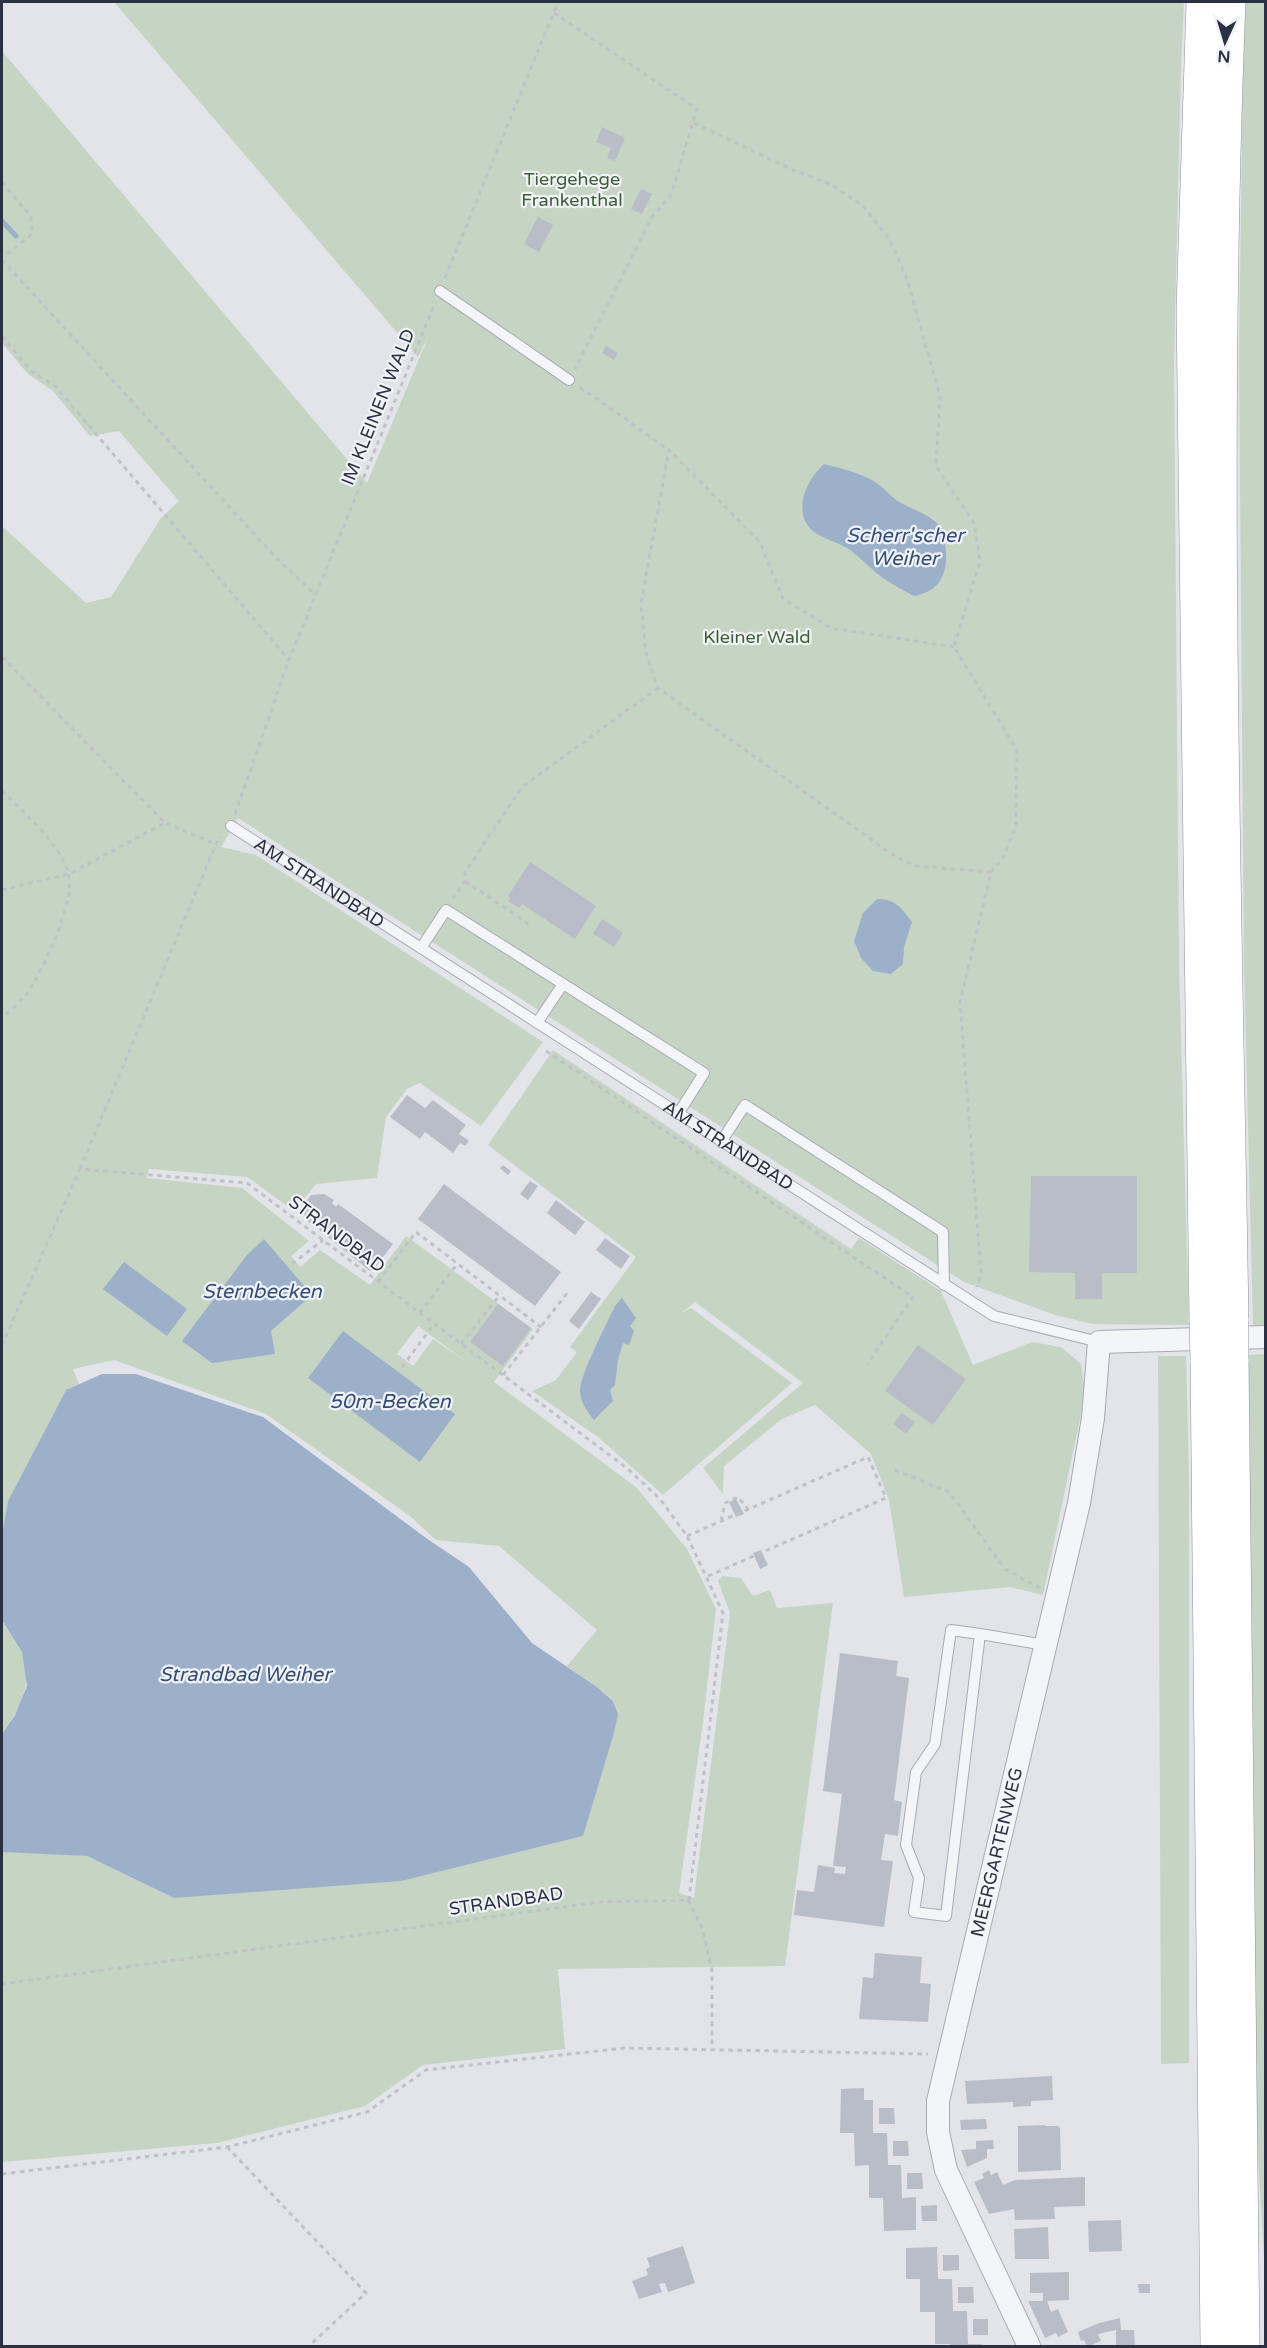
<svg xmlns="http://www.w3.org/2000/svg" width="1267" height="2348" font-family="'Varela Round',sans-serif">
<rect width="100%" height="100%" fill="#e2e4ea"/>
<path fill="#c6d4c3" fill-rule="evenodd" d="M114,2H1184L1181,65L1174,362L1179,964L1189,1325L1093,1324L1055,1315L964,1282L238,818L221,847L256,855L543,1042L481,1126L420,1083L407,1089L386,1117L377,1178L316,1184L294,1211L247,1177L149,1169L147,1178L242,1188L309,1241L291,1256L300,1267L320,1250L370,1285L406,1236L533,1329L494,1382L636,1487L687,1549L716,1609L703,1722L679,1893L694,1898L730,1613L718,1581L722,1576L741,1578L753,1596L770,1590L777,1608L833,1603L785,1966L558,1969L565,2049L423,2065L365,2106L217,2143L2,2162L3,1850L87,1856L174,1898L618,1714L613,1700L597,1687L567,1666L597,1630L499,1546L436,1540L410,1516L266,1414L114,1360L73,1369L79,1384L66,1390L8,1501L2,1534V526L86,603L111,597L161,518L179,501L119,431L90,436L53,391L28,374L2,343V51L367,483L429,335L418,357ZM418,1326L468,1363L433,1339L413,1366L397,1354Z
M1246,2H1266V1327H1253L1244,966L1239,360L1243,50Z
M553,1050L851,1249L859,1238L941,1291L973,1365L1032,1342L1061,1347L1081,1364L1085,1395L1043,1595L1010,1587L904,1597L889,1500L871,1454L815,1405L782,1419L724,1466L723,1494L703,1468L803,1383L695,1302L681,1313L691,1308L792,1383L663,1495L598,1437L532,1391L556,1380L577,1352L570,1347L636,1257L488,1145Z
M1266,1354L1265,2346L1264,2257L1255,2108L1247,1355Z
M1158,1356H1186L1189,1471V2063L1161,2064Z
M2,1620C8,1630 17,1641 22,1652C34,1685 20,1708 2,1734Z"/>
<path fill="#9db0ca" d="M824,464C840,468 857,472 872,480C883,486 890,497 901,503C913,510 932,515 940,527C946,536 948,562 944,572C939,587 929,593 914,596C905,591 895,586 886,580C872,571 861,557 847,548C837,542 824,539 814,532C791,513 806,480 824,464Z
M877,899C894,898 903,909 912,922L904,947L903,964L891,974L873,971L861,958L854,941L863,913Z
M264,1239L312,1295L271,1331L275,1354L212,1363L182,1341L247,1255Z
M124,1262L187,1309L167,1336L103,1289Z
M622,1298L636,1318L630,1326L634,1331L629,1345L623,1343L618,1359L615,1385L610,1390L613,1401L594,1420C587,1411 580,1402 580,1390C581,1373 606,1325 615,1306Z
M343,1331L455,1414L420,1462L308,1378Z
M102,1374H136L263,1417L426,1538L469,1567L532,1643L597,1687L613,1701L618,1714L614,1733L583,1836L401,1881L174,1898L87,1856L2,1852V1734L15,1715L27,1686L22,1652L2,1620V1534L8,1501L66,1390Z"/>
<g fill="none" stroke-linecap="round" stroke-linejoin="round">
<path stroke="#9db0ca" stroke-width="5" d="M2,221L16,236"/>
</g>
<path fill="#b9bdc7" d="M602,127L625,138L615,161L607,158L611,148L596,142Z
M641,189L652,194L642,214L631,209Z
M538,217L553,225L539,252L524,244Z
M606,346L618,353L614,360L602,353Z
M530,862L596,906L575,939L522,904L519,908L508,901L511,898L508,896Z
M602,919L623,933L614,947L593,934Z
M407,1095L425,1108L433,1100L466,1125L459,1134L469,1141L465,1146L460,1143L453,1153L425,1132L420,1139L390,1117Z
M503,1165L511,1171L508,1175L500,1168Z
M1031,1176H1137V1273H1102V1299H1075V1273L1029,1272Z
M530,1181L538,1186L528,1200L520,1194Z
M444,1184L561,1272L535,1306L418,1219Z
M324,1194L334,1200L332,1203L336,1207L338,1204L393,1244L373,1270L370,1271L319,1230L321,1227L316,1224L314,1227L305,1219L303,1206L311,1195Z
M556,1200L585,1222L575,1235L547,1213Z
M605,1238L630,1256L621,1269L596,1250Z
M591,1292L601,1299L579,1329L569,1321Z
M498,1304L531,1328L503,1366L470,1342Z
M918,1345L966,1379L933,1425L885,1391Z
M902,1413L915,1422L906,1434L893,1424Z
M736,1499L744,1514L736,1517L729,1502Z
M761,1550L768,1565L760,1569L753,1553Z
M840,1653L898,1661L896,1676L909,1678L894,1800L902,1802L898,1836L885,1834L881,1860L893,1861L884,1927L794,1915L797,1890L814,1892L818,1865L835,1868L834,1873L845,1874L846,1867L833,1866L842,1794L823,1791Z
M875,1953L922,1957L920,1983L931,1984L928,2022L859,2019L863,1977L873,1978Z
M1052,2076L1053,2100L1031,2101V2106L1013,2107V2102L967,2104L965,2081Z
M864,2088V2100H873V2133H887L888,2165H901L902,2198L916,2197V2230L884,2231L883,2198H869V2165L855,2166L854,2133H840L841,2089Z
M879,2108H894L895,2124H879Z
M986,2119L987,2129L961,2130L960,2120Z
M1045,2125V2126H1058L1060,2128L1061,2170L1018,2172V2126Z
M993,2140L994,2149H987V2158L967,2167L961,2150L976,2149V2141Z
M893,2141H908L909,2156H893Z
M989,2170L991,2175L997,2172L1003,2185L1015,2180L1085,2177V2206L1054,2207L1055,2219L1015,2220L1014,2209L989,2214L974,2182L984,2178L982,2174Z
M907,2173H922L923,2189H907Z
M937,2205V2221H922L921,2206Z
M1121,2220L1122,2251L1089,2252L1088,2221Z
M1048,2227L1049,2259H1015L1014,2229Z
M683,2246L695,2283L668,2292L665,2283L659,2284L662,2292L639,2299L632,2281L648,2275L646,2269L650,2267L647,2258Z
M937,2247L938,2279H952L953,2311H967L968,2344H982V2346H950V2344H935V2312H920V2279H906V2248Z
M943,2255H959V2270L943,2271Z
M1069,2272V2300L1047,2301L1051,2312L1058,2309L1068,2332L1058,2337L1056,2333L1045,2338L1028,2301H1043V2293H1030V2273Z
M1138,2284H1150V2293H1139Z
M958,2287H973L974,2303H958Z
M1120,2318L1121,2330H1134L1135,2346H1116V2330L1098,2334L1101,2341L1089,2346H1087L1084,2340L1081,2341L1078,2332L1099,2323Z
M973,2319H988V2335H973Z"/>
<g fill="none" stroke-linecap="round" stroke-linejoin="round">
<g stroke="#a7abb4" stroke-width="12">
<g id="lane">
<path d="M440,291L569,380"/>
<path id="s1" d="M231,826L994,1316L1099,1342"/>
<path d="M421,948L446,910L704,1073L678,1114"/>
<path d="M537,1023L563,984"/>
<path d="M721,1142L745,1105L943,1232L944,1285"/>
<path d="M980,1634L951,1630L935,1744L916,1772L906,1845L919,1878L914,1912L946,1916L980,1634L1045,1645"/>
</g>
</g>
<g stroke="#a7abb4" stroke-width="24">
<g id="street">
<path id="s2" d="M1029,2346L946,2170L938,2132V2101L1079,1503L1093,1418L1099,1342L1266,1337"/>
</g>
</g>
<g stroke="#8991a1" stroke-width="34">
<path id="highway" d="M1203,2L1193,308L1206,1321
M1229,2C1211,441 1225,881 1232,1321
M1207,1359L1217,2346
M1232,1359L1243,2346"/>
</g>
<path stroke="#bfc2c9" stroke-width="3" stroke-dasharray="4.5 4.5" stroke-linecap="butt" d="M554,13L697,109L671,195L652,217L575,369
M694,123L793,170L830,184L863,206L890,240L907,279L940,396L936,466L974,523L980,561L954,647L1017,750L1016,826L1003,858L991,872L960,1002L981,1273L977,1287
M2,182L31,217L32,234L9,253L2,252
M2,260L279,561L316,595
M445,278L558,2
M2,336L31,371L55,386L289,660
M580,387L669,450
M954,647L831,628L783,599L760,542L669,450L641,603L646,653L658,688L896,857L916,866L991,872
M2,657L165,823L216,844
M2,791C25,814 57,840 68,872C77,899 43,969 28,992C21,1002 10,1010 2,1018
M235,814L289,660L435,303
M465,881L532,926
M2,890L69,874L165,823
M453,899L465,881V872L522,787L658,688
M546,1051L913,1297L867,1364
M80,1169L216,844L221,837
M292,1264L323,1240
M378,1282L416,1232L541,1327
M420,1313L457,1264
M461,1344L499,1296
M2,1345L80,1169L247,1183L628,1469L660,1499L687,1536L723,1613L689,1900L599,1902L2,1984
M402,1367L434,1324
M503,1375L568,1292
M895,1470L949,1492L1005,1569L1040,1588
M721,1521L725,1503L738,1497L748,1509
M687,1536L868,1457L886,1498L706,1577
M688,1900L702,1927L712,1970V2050
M227,2147L366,2293L309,2346
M2,2174L227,2147L367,2112L426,2070L624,2048L928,2054"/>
<use href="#lane" stroke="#f4f5f8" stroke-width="10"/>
<use href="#street" stroke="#f4f5f8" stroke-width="22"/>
<use href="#highway" stroke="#fff" stroke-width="33"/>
<g stroke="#8991a1" stroke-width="34" stroke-linecap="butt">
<path id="highway-bridge" d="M1206,1321L1207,1359
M1232,1321V1359"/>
</g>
<use href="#highway-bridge" stroke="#fff" stroke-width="33"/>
</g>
<g text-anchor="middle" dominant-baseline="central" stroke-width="4.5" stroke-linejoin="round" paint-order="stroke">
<g font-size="18" fill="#3c5e37" stroke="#f1f3f7">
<text x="572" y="179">Tiergehege<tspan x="572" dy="21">Frankenthal</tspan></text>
<text x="757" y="637">Kleiner Wald</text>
</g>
<g font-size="18" fill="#2a3142" stroke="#f1f3f7">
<text transform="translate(378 407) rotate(-68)">IM KLEINEN WALD</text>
<text stroke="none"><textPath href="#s1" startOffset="105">AM STRANDBAD</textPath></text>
<text stroke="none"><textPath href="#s1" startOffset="591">AM STRANDBAD</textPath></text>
<text transform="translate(337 1234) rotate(37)">STRANDBAD</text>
<text stroke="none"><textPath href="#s2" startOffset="520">MEERGARTENWEG</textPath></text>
<text transform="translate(506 1901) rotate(-8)">STRANDBAD</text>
</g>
<g font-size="20" font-style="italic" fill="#344e76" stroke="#f1f3f7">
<text x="905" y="536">Scherr'scher<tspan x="905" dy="23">Weiher</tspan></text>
<text x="262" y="1292">Sternbecken</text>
<text x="390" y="1402">50m-Becken</text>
<text x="245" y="1675">Strandbad Weiher</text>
</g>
</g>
<rect width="1267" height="2348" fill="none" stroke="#2a3142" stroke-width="6"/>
<g transform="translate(1225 42) rotate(184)" stroke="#f1f3f7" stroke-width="4.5" paint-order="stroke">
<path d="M0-4.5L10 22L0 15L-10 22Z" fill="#2a3142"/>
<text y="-9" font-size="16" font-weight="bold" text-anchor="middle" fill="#2a3142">N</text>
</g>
</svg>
